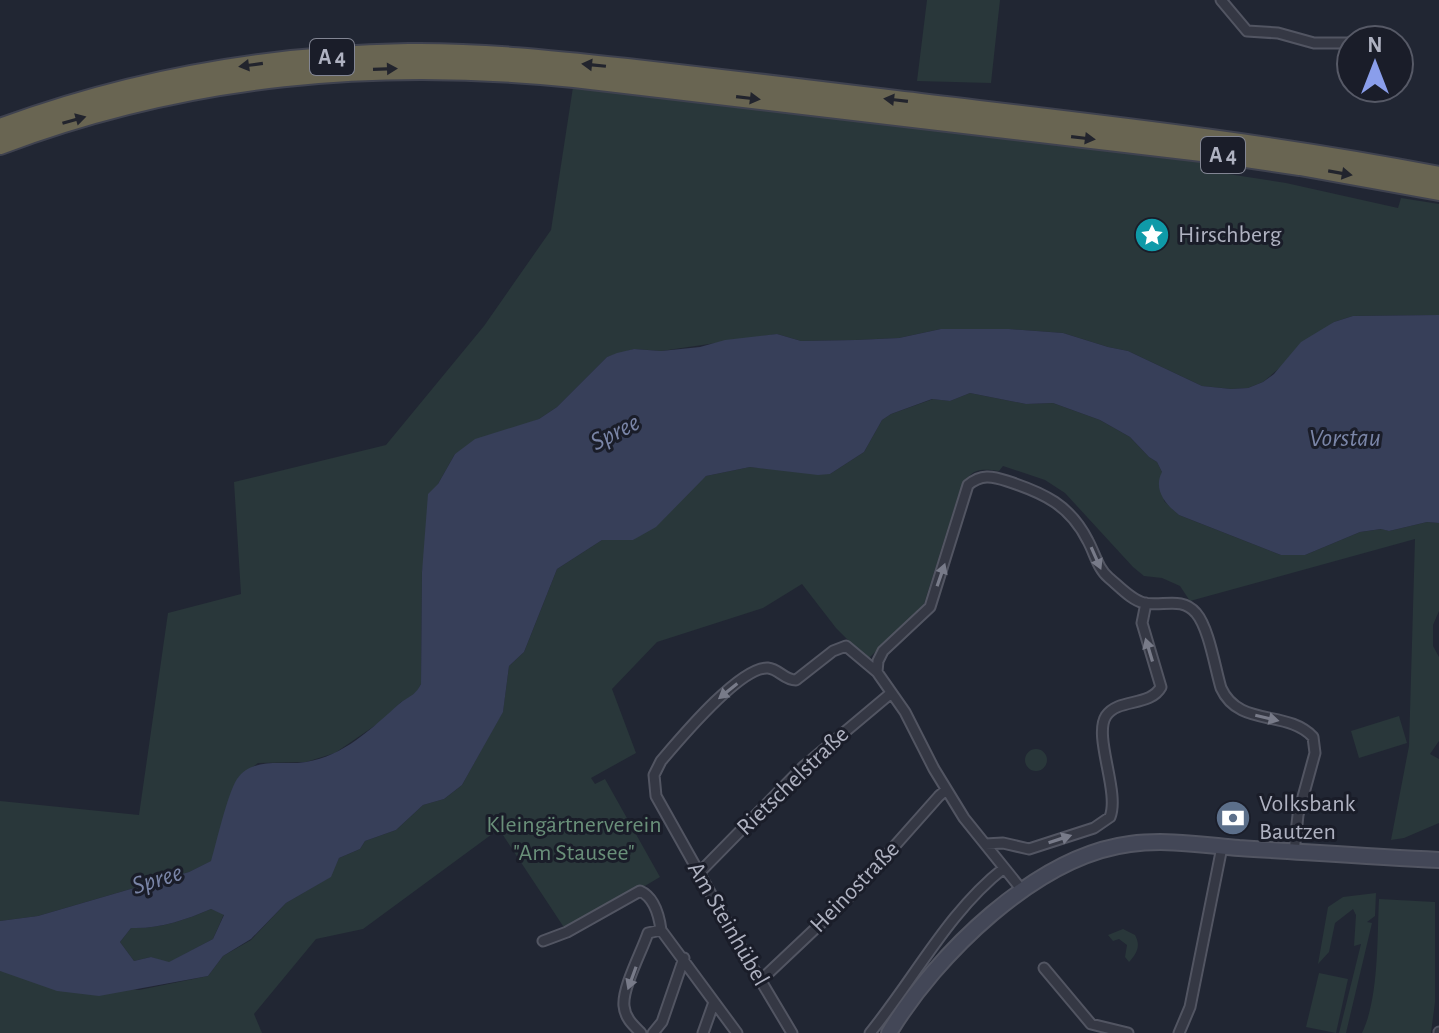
<svg xmlns="http://www.w3.org/2000/svg" width="1439" height="1033" font-family="'Alegreya Sans',sans-serif">
<rect width="100%" height="100%" fill="#212633"/>
<path fill="#29373a" d="M927,0H1000L991,83L917,81Z
M573,87L1217,164L1215,172L1286,183L1398,208L1401,198L1439,204V315L1353,316L1334,322L1263,382L1248,388L1231,389L1202,386L1128,351L1108,347L1063,333L1009,329H941L899,338L856,340L801,341L777,334L661,351L634,349L607,357L557,407L539,419L455,454L438,484L422,572L421,684L415,695L401,702L386,718L335,753L306,762L258,763L238,778L295,820L189,872L38,916L0,921V801L139,815L168,613L241,594L234,482L386,445L484,326L551,230Z
M970,393L1026,404L1053,403L1100,420L1130,437L1149,457L1157,462L1162,472L1164,501L1179,515L1281,555H1305L1360,532L1382,529L1389,531L1427,522L1439,523V611L1433,625V646L1439,657V741L1430,754L1439,759V823L1404,838L1391,840L1409,746L1415,539L1190,601L1180,586L1162,578L1144,576L1133,567L1065,493L1045,480L1003,466L999,471C974,467 970,471 959,493L924,604L870,657L866,658L836,628L802,584L763,608L657,642L612,689L636,753L591,778L595,784L605,779L660,877L567,932L499,829L363,929L316,939L254,1014L262,1033H0V971L139,990L208,976L223,956L251,940L286,903L330,877L339,858L360,849L365,841L396,830L423,805L444,799L462,785L503,711L509,666L524,652L557,569L602,540H633L706,476L750,467L830,474L864,452L882,420L891,414L933,399L950,401Z
M1399,716L1407,743L1359,758L1351,731Z
M1025 760a11 11 0 1 1 22 0a11 11 0 1 1-22 0Z
M1376,893L1375,916L1367,922L1372,923L1346,1033H1339L1361,944L1354,946L1356,915L1353,909L1335,923L1329,952L1318,964L1328,907L1343,897Z
M1379,899L1435,902V1002L1431,1033H1362C1379,998 1377,938 1379,899Z
M211,909L224,914L213,939L168,963L151,957L134,961L120,942L131,928C160,929 185,920 211,909Z
M1123,929L1135,935C1141,946 1137,953 1129,962L1125,957L1127,945L1119,939L1113,941L1108,935Z
M1319,973L1348,979L1336,1033L1306,1027Z"/>
<path fill="#373f59" fill-rule="evenodd" d="M1439,315V523L1427,522L1389,531L1381,529L1360,532L1305,555H1281L1179,515C1165,504 1153,489 1162,472L1157,462L1149,457L1130,437L1100,420L1053,403L1026,404L970,393L950,401L932,399L891,414L882,420L864,452L830,474L818,475L750,467L706,476L656,527L633,540H602L557,569L524,652L509,666L503,712L462,785L444,799L423,805L396,830L365,841L360,849L339,858L331,877L286,903L251,939L223,956L208,976L99,996L57,991L0,971V921L38,916L189,872L211,861C217,841 227,795 237,779C253,756 283,766 306,762C344,756 372,728 399,704C410,695 414,697 421,684L422,572L428,494L438,484L455,454L475,439L539,419L557,407L607,357L617,353L634,349L661,351L700,347L725,340L777,334L801,341L856,340L899,338L941,329H1009L1063,333L1108,347L1128,351L1202,386L1231,389L1248,388L1263,382L1274,374L1301,342L1334,322L1353,316ZM211,909L224,915L213,939L169,962L151,957L134,961L120,942L131,928C160,929 185,920 211,909Z"/>
<g fill="none" stroke-linecap="round" stroke-linejoin="round">
<g stroke="#525562" stroke-width="13">
<path id="street" d="M1221,0L1247,31L1278,33L1314,43H1351
M985,844L1003,843L1029,849L1094,828L1110,817C1120,792 1093,736 1106,716C1118,698 1150,707 1161,687L1142,623L1146,603
M700,872L803,767L890,694
M1022,890L964,818L934,769L905,712L877,672L878,661L883,651L930,607L968,485C981,474 992,476 1007,481C1044,493 1070,505 1088,541C1095,554 1098,569 1109,578C1119,586 1131,600 1144,603C1162,607 1182,596 1196,613C1209,628 1215,668 1221,688C1239,728 1287,709 1313,737L1315,753L1298,815L1294,852
M543,941L567,932L640,891C654,897 659,915 661,930L737,1033
M1044,968L1091,1024L1128,1033
M761,980L852,894L939,796L946,790
M641,1033C633,1025 625,1018 624,1006C622,988 642,951 648,933L661,930
M653,1033L662,1022L684,958
M703,1033L714,1002
M792,1033L743,951L656,796L654,775L661,761C679,740 740,666 768,668C779,669 784,680 796,680L833,651L846,646L877,672
M870,1033C915,978 948,912 1004,868
M1179,1033L1190,1007L1222,847
M1439,1033V1032"/>
</g>
<g stroke="#525562" stroke-width="18">
<path id="secondary" d="M889,1033C936,955 1036,856 1130,844C1166,839 1204,845 1239,848C1306,852 1372,857 1439,860"/>
</g>
<g stroke="#3f424f" stroke-width="22">
<path id="highway" d="M0,128C130,80 269,55 408,53C481,52 554,60 627,68C717,78 806,89 896,100C1078,122 1259,141 1439,176
M0,145C188,74 376,58 574,78L1219,154L1300,166L1439,191"/>
</g>
<use href="#street" stroke="#353844" stroke-width="9"/>
<use href="#secondary" stroke="#434757" stroke-width="14"/>
<use href="#highway" stroke="#696552" stroke-width="18"/>
</g>
<defs><path id="oneway-solid" d="M-6-.8H1V-3.2L6.5 0L1 3.2V.8H-6Z" transform="scale(2)"/></defs>
<g fill="#22242d">
<use href="#oneway-solid" transform="translate(251 65) rotate(172)"/>
<use href="#oneway-solid" transform="translate(594 65) rotate(-174)"/>
<use href="#oneway-solid" transform="translate(385 69) rotate(-2)"/>
<use href="#oneway-solid" transform="translate(748 98) rotate(7)"/>
<use href="#oneway-solid" transform="translate(896 100) rotate(-173)"/>
<use href="#oneway-solid" transform="translate(74 120) rotate(-16)"/>
<use href="#oneway-solid" transform="translate(1083 138) rotate(7)"/>
<use href="#oneway-solid" transform="translate(1340 173) rotate(10)"/>
</g>
<g fill="#787b89">
<use href="#oneway-solid" transform="translate(1096 558) rotate(66)"/>
<use href="#oneway-solid" transform="translate(941 575) rotate(-71)"/>
<use href="#oneway-solid" transform="translate(1149 650) rotate(-107)"/>
<use href="#oneway-solid" transform="translate(728 691) rotate(141)"/>
<use href="#oneway-solid" transform="translate(1267 718) rotate(13)"/>
<use href="#oneway-solid" transform="translate(1060 839) rotate(-18)"/>
<use href="#oneway-solid" transform="translate(632 978) rotate(110)"/>
</g>
<defs>
<g id="sight-disc" transform="scale(1.8)"><circle r="9.5" fill="#0f9aa8" stroke="#1a1d29"/><path d="M0-6L1.8-2.2L6-1.7L2.9 1.2L3.7 5.4L0 3.3L-3.7 5.4L-2.9 1.2L-6-1.7L-1.8-2.2Z" fill="#fff"/></g>
<g id="bank-disc" transform="scale(1.8)"><circle r="9.5" fill="#5c6f8a" stroke="#1a1d29"/><path d="M-6-4H6V4H-6ZM0-2.3a2.3 2.3 0 1 0 0 4.6a2.3 2.3 0 1 0 0-4.6Z" fill="#fff"/></g>
</defs>
<g fill-rule="evenodd">
<use href="#sight-disc" x="1152" y="235"/>
<use href="#bank-disc" x="1233" y="818"/>
</g>
<g text-anchor="middle" dominant-baseline="central" stroke-width="6" stroke-linejoin="round" paint-order="stroke">
<g fill="#1a1d29" stroke="#828593" stroke-width="2">
<rect x="310" y="39" width="44" height="36" rx="6"/>
<rect x="1201" y="137" width="44" height="36" rx="6"/>
</g>
<g font-size="22" font-weight="bold" fill="#afb2c1">
<text x="332" y="57">A 4</text>
<text x="1223" y="155">A 4</text>
</g>
<g font-size="24" fill="#afb2c1" stroke="#1a1d29" text-anchor="start">
<text x="1178" y="235">Hirschberg</text>
<text x="1259" y="804">Volksbank<tspan x="1259" dy="28">Bautzen</tspan></text>
</g>
<g font-size="24" fill="#afb2c1" stroke="#1a1d29">
<text transform="translate(793 781) rotate(-44)">Rietschelstraße</text>
<text transform="translate(855 887) rotate(-46)">Heinostraße</text>
<text transform="translate(728 924) rotate(60)">Am Steinhübel</text>
</g>
<g font-size="24" fill="#698f79" stroke="#1a1d29">
<text x="574" y="825">Kleingärtnerverein<tspan x="574" dy="28">"Am Stausee"</tspan></text>
</g>
<g font-size="26" font-style="italic" fill="#7a85a7" stroke="#1a1d29">
<text transform="translate(615 432) rotate(-27)">Spree</text>
<text x="1345" y="438">Vorstau</text>
<text transform="translate(157 879) rotate(-17)">Spree</text>
</g>
</g>
<g transform="translate(1375 64)"><circle r="38" fill="#1a1d29" stroke="#565966" stroke-width="2"/>
<path d="M0-6L14 30L0 20L-14 30Z" fill="#8a9eeb"/>
<text y="-12" font-size="22" font-weight="bold" text-anchor="middle" fill="#afb2c1">N</text>
</g>
</svg>
